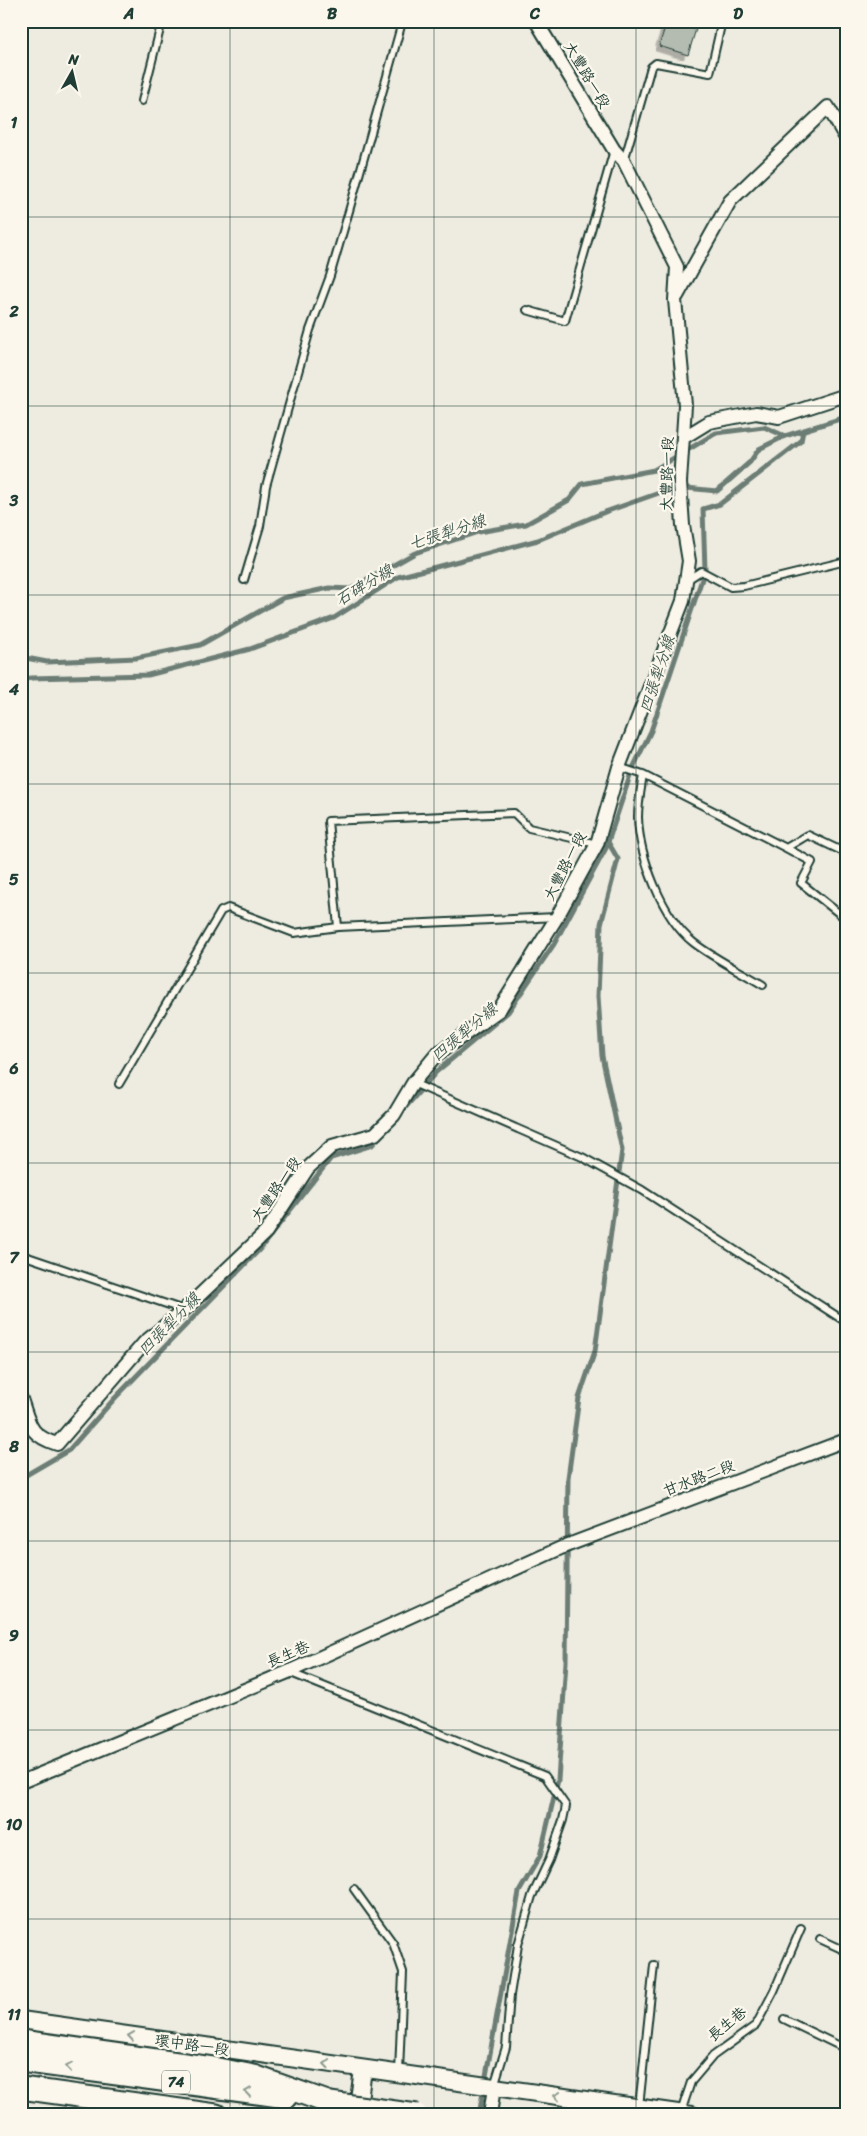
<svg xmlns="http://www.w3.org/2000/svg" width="867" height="2136" font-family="Sriracha,'LXGW WenKai TC',sans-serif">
<defs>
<filter id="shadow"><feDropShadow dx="-4.5" dy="4.5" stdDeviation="0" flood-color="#0004"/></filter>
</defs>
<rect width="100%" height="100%" fill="#eeece1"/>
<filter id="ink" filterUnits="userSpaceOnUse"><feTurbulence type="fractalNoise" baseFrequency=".02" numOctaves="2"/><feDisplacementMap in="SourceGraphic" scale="10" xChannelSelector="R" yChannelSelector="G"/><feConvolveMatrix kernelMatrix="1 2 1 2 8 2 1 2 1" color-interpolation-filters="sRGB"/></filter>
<g filter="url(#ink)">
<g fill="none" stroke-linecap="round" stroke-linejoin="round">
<path stroke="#6c7d74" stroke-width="5" d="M21,657L47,662L136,658L200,645L283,598L329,588L351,589L415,553L478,532L526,524L569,500L582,484L654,470L716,433L764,427L785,436
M21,680L31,678L148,675L250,649L334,618L398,577L538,540L605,512L676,487L717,491L750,462L759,449L785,436L846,417
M404,1109L436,1072L508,1012L554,944L606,848L632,770L651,731L705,570L703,509L720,504L801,441L803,431
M21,1478L69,1450L115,1398L259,1250L331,1158L372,1145L380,1136
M479,2115L519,1892L540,1856L558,1780L566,1662L568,1478L579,1398L595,1351L622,1150L602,1056L598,996L601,924L618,859L608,842"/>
</g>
<path fill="#b4bbb0" stroke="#1f3d34" filter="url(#shadow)" d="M667,21L696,29L688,55L659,46Z"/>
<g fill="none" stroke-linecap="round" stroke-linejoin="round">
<g stroke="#1f3d34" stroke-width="10">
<path id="service" d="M142,101L162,21
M624,161L651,67L656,63L710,73L722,21
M527,310L565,321L614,150
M244,580L260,526L266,486L310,330L330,276L349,211L401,26L404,21
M687,580L701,571L731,587L744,586L846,561
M619,767L643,775L786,848L808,835L846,853
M643,775C641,789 638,803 638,817C639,856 662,918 694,943C715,959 740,971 763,985
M786,848L812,862L801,883L846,919
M338,927L328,821L514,813L529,828L597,844
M413,1083L582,1157L642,1190L846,1322
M119,1084L221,911L228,908L294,933L338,927L557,917
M22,1255L184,1310
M291,1673L545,1776L566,1806L563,1820L549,1860L532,1896L518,1945L510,1995L506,2047L494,2086
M354,1889L393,1943L403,1972L399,2073
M820,1939L846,1951
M784,2019L846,2049
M639,2107L654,1965
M681,2112L691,2082L713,2056L756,2025L774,1991L801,1928"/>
</g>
<g stroke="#1f3d34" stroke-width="16">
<path id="minor" d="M677,296L730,201L828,107L846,138
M683,438L709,422L756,413L779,417L846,395
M21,1399C30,1425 29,1435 57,1444L144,1343L184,1310L266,1232L308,1168L332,1146L375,1134L394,1115L413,1083L436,1055L499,1010L557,917L597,844L619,767L683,601L689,561L683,525L680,482L685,405L675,300L677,267L624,161L614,150L536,21
M21,1782L288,1672L563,1547L846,1440
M490,2115L494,2087"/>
</g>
<g stroke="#1f3d34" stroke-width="20">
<path id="tertiary" d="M21,2020L692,2115
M357,2115L363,2069"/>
</g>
<g stroke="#1f3d34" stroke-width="25">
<path id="trunk" d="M21,2041L213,2068L254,2076L330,2103
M21,2061L286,2097
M21,2088L216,2115"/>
</g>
<use href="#service" stroke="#fbf7ec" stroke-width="6"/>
<use href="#minor" stroke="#fbf7ec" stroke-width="12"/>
<use href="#tertiary" stroke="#fbf7ec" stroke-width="16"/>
<use href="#trunk" stroke="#fbf7ec" stroke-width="21"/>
<g stroke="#1f3d34" stroke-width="25" stroke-linecap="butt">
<path id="trunk-bridge" d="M330,2103L417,2115"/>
</g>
<use href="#trunk-bridge" stroke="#fbf7ec" stroke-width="21"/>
</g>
<defs><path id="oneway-chevron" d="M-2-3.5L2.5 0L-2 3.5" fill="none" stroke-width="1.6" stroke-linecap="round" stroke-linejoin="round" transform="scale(1.25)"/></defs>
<g stroke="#8d9a90">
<use href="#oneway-chevron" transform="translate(131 2036) rotate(-172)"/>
<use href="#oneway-chevron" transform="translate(327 2064) rotate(-172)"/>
<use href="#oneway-chevron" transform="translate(69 2067) rotate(-172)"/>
<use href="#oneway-chevron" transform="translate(248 2092) rotate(-172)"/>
<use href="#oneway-chevron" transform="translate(557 2096) rotate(-172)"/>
</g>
</g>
<path fill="none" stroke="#1f3d34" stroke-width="1" stroke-opacity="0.55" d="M230,21V2115M434,21V2115M636,21V2115M21,217H846M21,406H846M21,595H846M21,784H846M21,973H846M21,1163H846M21,1352H846M21,1541H846M21,1730H846M21,1919H846"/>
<g text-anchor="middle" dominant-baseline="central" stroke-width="4.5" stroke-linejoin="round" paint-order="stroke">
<rect fill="#fbf7ec" stroke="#61756b" stroke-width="1" x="162" y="2070.5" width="28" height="23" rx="4"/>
<g font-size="14" font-weight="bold" fill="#1f3d34">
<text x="176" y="2082">74</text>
</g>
<g font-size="15" fill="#1f3d34" stroke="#fbf7ec">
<text transform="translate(587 75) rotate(59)">大豐路一段</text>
<text transform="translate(667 474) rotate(-89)">大豐路一段</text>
<text transform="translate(565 866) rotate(-63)">大豐路一段</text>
<text transform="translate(276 1189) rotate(-55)">大豐路一段</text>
<text transform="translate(699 1478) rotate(-21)">甘水路二段</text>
<text transform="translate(288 1654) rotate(-23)">長生巷</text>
<text transform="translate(727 2024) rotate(-39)">長生巷</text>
<text transform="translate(192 2045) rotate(8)">環中路一段</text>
</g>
<g font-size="16" font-style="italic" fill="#455d54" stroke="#fbf7ec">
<text transform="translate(447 532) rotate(-18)">七張犁分線</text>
<text transform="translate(364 585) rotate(-31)">石碑分線</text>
<text transform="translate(657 674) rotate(-72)">四張犁分線</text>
<text transform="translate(464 1032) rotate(-40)">四張犁分線</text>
<text transform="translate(169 1324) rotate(-46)">四張犁分線</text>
</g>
</g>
<rect width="867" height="2136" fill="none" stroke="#fbf7ec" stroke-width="55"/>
<g transform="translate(72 72) rotate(8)" stroke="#fbf7ec" stroke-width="4" paint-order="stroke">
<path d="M0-4L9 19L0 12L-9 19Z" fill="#1f3d34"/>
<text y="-8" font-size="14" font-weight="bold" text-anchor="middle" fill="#1f3d34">N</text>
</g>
<rect x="28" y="28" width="812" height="2080" fill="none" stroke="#1f3d34" stroke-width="2"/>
<g font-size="16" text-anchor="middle" font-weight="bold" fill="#1f3d34">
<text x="129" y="19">A</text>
<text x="332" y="19">B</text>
<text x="535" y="19">C</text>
<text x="738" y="19">D</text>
<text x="14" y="128">1</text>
<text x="14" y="317">2</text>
<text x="14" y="506">3</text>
<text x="14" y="695">4</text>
<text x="14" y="885">5</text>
<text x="14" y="1074">6</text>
<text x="14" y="1263">7</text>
<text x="14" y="1452">8</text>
<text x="14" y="1641">9</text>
<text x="14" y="1830">10</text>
<text x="14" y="2020">11</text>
</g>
</svg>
